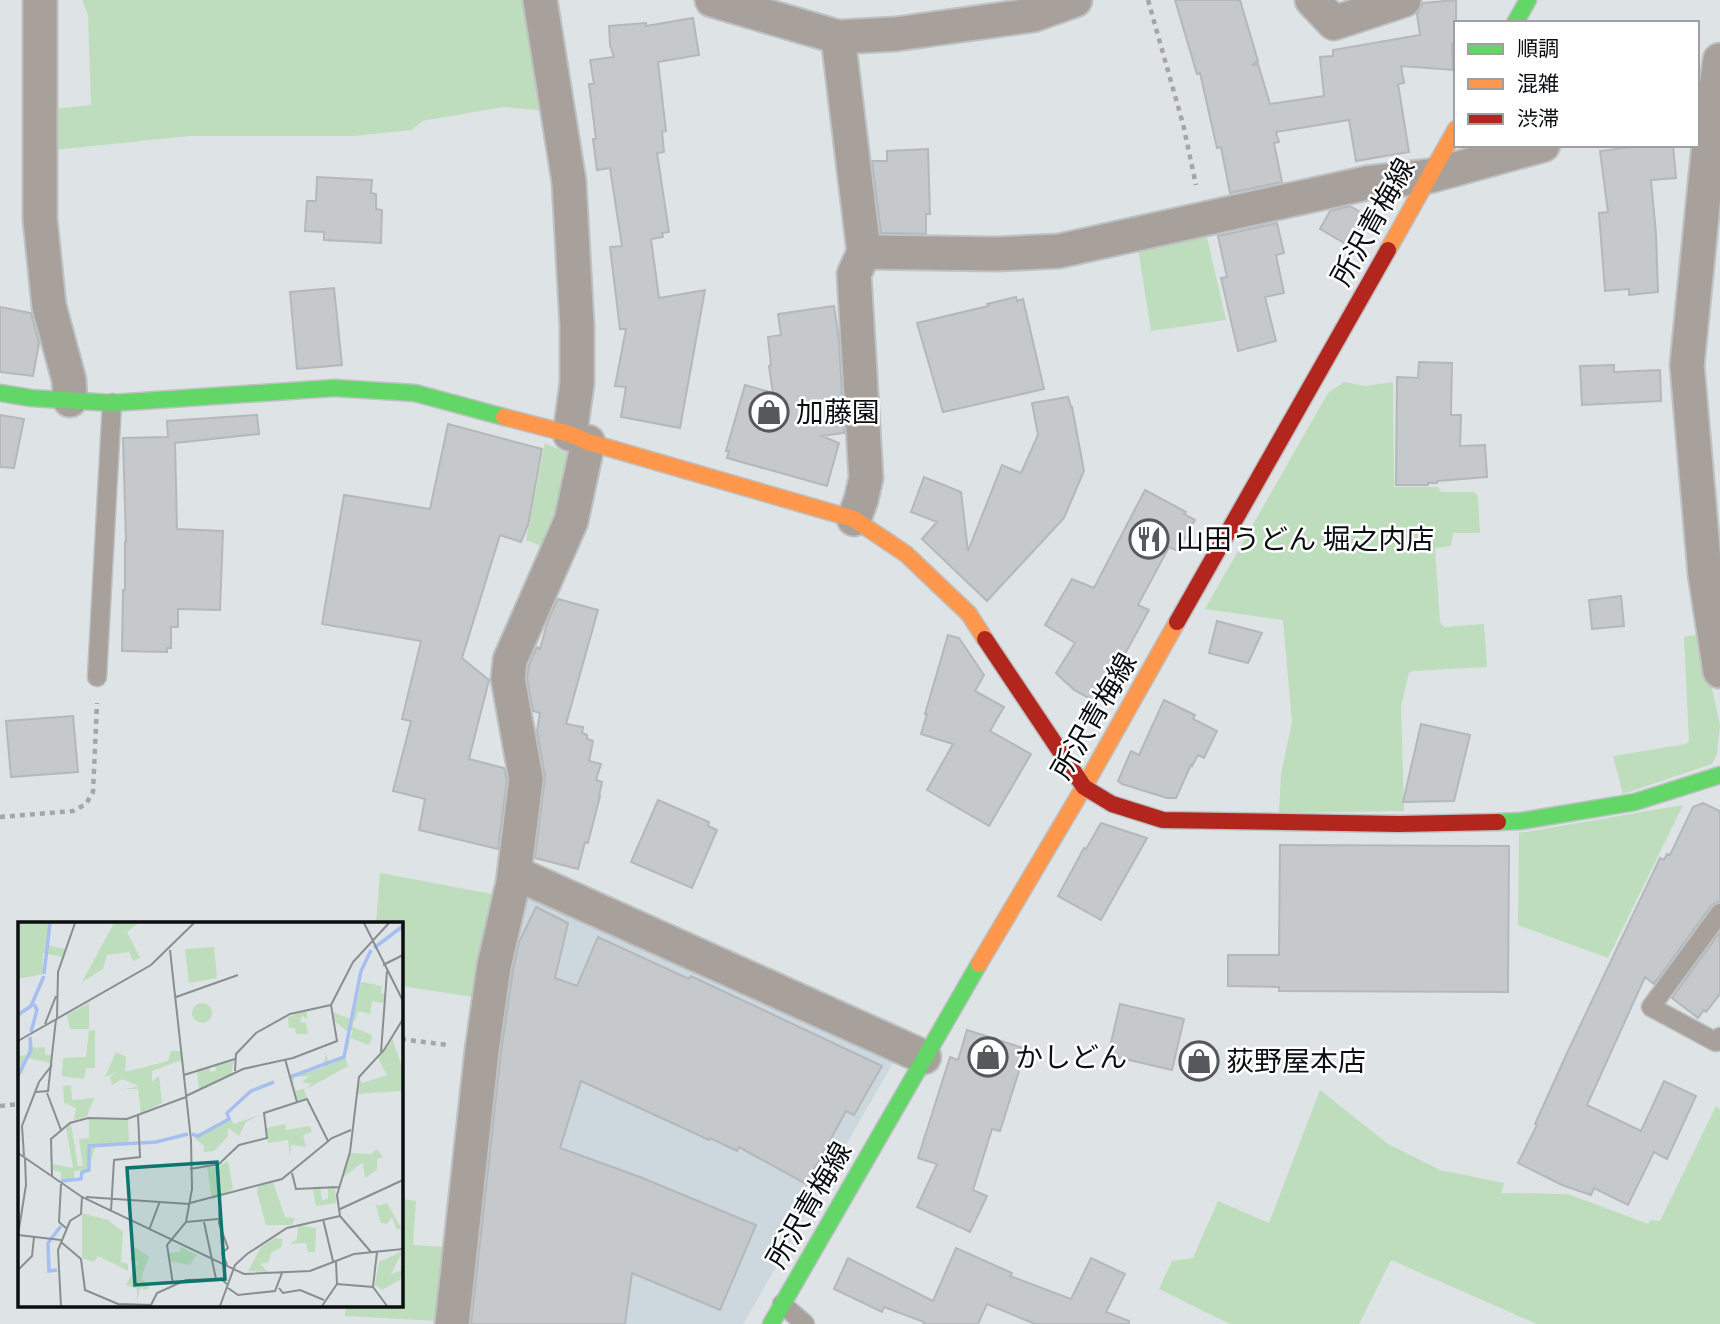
<svg xmlns="http://www.w3.org/2000/svg" width="1720" height="1324" font-family="'Zilla Slab','Noto Sans JP',serif">
<rect width="100%" height="100%" fill="#dee3e6"/>
<path fill="#ccd7de" d="M529,887L887,1050L893,1063L743,1324H459L502,969Z"/>
<path fill="#beddbc" d="M82,0H527L549,111L503,107L422,121L412,130L353,136H189L54,150L53,109L91,105L88,15Z
M1205,229L1226,320L1151,331L1137,242Z
M1344,382L1365,386L1393,382L1394,487H1438L1441,492H1475L1478,497L1480,533H1453L1451,546L1435,548L1440,622L1444,627L1484,624L1487,667L1413,671L1409,673L1401,706L1404,811L1279,813L1281,774L1292,722L1283,620L1205,609L1328,393Z
M545,443L575,457L551,550L526,540Z
M1700,634L1720,725L1717,754L1712,764L1623,794L1613,756L1686,744L1689,741L1684,637Z
M1683,805L1608,958L1518,925L1519,833Z
M380,873L492,894L474,997L401,986V923H376Z
M1320,1090L1388,1144L1440,1170L1504,1183L1501,1193L1568,1194L1648,1224L1651,1220L1660,1221L1716,1106L1720,1109V1324H1537L1391,1260L1359,1324H1230L1159,1289L1172,1261L1193,1258L1218,1201L1269,1223Z
M401,1199L416,1201L413,1245L444,1247L439,1321L345,1316L346,1305H401Z"/>
<path fill="#c5c9cc" stroke="#b4b8ba" stroke-width="2" d="M1175,0H1240L1258,61L1252,65L1258,64L1270,104L1324,96L1320,57L1333,56V50L1420,35L1417,14L1423,3L1456,0V44H1452L1453,70L1401,66L1404,83L1398,84L1409,152L1356,161L1349,120L1276,132L1279,142L1274,143L1282,182L1230,193L1221,147L1217,148L1200,73L1197,74Z
M693,18L699,55L658,62L666,131L662,132L664,152L657,153L669,232L662,233L663,237L651,239L659,298L705,290L680,428L621,417L626,387L615,386L626,329H620L610,247L622,246L610,168L597,170L593,139H596L589,84H594L590,60L614,57L610,45L609,26L646,23V26Z
M1647,145H1673L1676,178L1651,180L1656,234L1658,292L1629,295V289L1605,291L1599,213L1608,212L1600,151Z
M928,149L930,214H926V234L881,233L872,161H887V151Z
M317,177L372,180L371,193L376,194V209L382,210L381,243L324,240V232L305,231L307,201H316Z
M1350,206L1367,216L1349,246L1320,229L1330,211Z
M1277,223L1284,253L1276,255L1284,293L1265,297L1276,341L1238,351L1221,278L1227,277L1218,236Z
M334,288L342,365L297,369L290,292Z
M1016,297L1017,301L1023,299L1044,389L943,412L917,323L988,306L987,304Z
M834,306L839,340L844,433L822,436L839,443L827,486L727,458L729,451H726L745,385L773,393L769,366L771,365L768,337L781,335L778,314Z
M0,307L31,313L39,343L33,376L0,372Z
M1419,362L1452,363L1451,415H1461L1460,446L1485,445L1487,477L1437,481V483H1428V485H1396L1397,377L1418,378Z
M1614,365V372L1660,370L1661,401L1582,405L1580,366Z
M1068,397L1071,407H1072L1084,471L1064,518L987,601L922,539L937,522L911,512L924,477L961,492L968,551L1002,465L1021,473L1038,435L1032,403Z
M0,415L24,419L14,468L0,467Z
M257,415L259,434L175,443L177,529L223,531L220,610L178,609V627H171V648H167V652L122,651L123,590H125V542H126L123,438L168,437L167,421Z
M448,424L542,449L528,525L521,542L500,535L462,658L489,680L469,759L504,768L507,780L498,849L419,830L425,799L393,791L411,721L402,719L421,641L322,624L344,495L430,509Z
M1145,490L1186,512L1184,514L1195,520L1178,551L1169,547L1138,605L1149,610L1098,703L1074,690L1056,673L1075,643L1045,625L1072,579L1094,588Z
M1621,596L1624,626L1592,629L1589,600Z
M558,599L598,610L566,724L583,727L582,733L587,735V739L593,741L589,761L601,764L596,780L602,782L599,796H600L588,843L585,842L578,869L535,858L545,776L537,731L540,713L533,711L527,678L529,665L537,647L540,649L548,620Z
M1217,621L1262,633L1248,663L1209,653Z
M948,635L959,638L984,675L975,691L1004,707L990,731L1031,754L989,826L927,790L953,744L921,734L927,714H925Z
M1164,700L1195,715L1193,719L1217,731L1204,758L1198,755L1192,766L1191,765L1176,798H1167L1122,784L1118,781L1131,751L1139,755Z
M73,716L78,772L11,777L6,721Z
M1421,724L1470,735L1454,801L1403,802Z
M658,800L709,822L708,826L717,830L692,888L631,862Z
M1703,803L1720,811V902L1715,903L1711,906L1654,984L1645,977L1587,1105L1641,1131L1664,1081L1696,1096L1667,1159L1654,1152L1628,1205L1594,1188L1591,1195L1562,1185L1518,1163L1537,1125L1535,1124L1568,1051L1660,858L1664,860L1667,854L1670,855L1693,807Z
M1101,823L1147,838L1101,920L1058,896L1084,848L1086,849Z
M1280,845L1509,846L1508,992L1279,991V987L1228,986V955H1279Z
M536,907L568,923L555,978L577,986L598,937L689,979L691,976L882,1066L854,1115L846,1111L806,1184L739,1147L737,1151L710,1138L709,1140L581,1081L560,1148L640,1177L756,1225L720,1310L632,1273L625,1324H471L501,1052L513,970L519,942Z
M1720,932V994L1706,1012L1704,1010L1698,1018L1672,998Z
M1120,1004L1184,1019L1172,1070L1108,1055Z
M967,1030L1026,1049L1000,1131L992,1129L973,1190L987,1196L970,1232L917,1207L937,1164L918,1158L950,1057L958,1060Z
M956,1248L1012,1273L1010,1276L1071,1299L1091,1258L1125,1274L1106,1312L1129,1321V1324H1035L987,1304L978,1324H923L924,1322L884,1307L882,1312L834,1289L848,1258L933,1301Z"/>
<g fill="none" stroke-linecap="round" stroke-linejoin="round">
<g stroke="#bdc1c3" stroke-width="21">
<path id="lane" d="M97,677L112,403
M1720,913L1651,1007L1716,1042L1720,1037
M782,1304L805,1324"/>
</g>
<g stroke="#bdc1c3" stroke-width="37">
<path id="street" d="M40,0V219L49,306L69,380L70,400
M540,0L569,182L577,326V383L570,434
M712,0L838,37L896,34L1033,15L1075,0
M1312,0L1334,23L1404,0
M838,37L864,252L854,274L866,478L861,500L854,519
M1720,60L1711,124L1687,365L1705,574L1720,671
M864,252L998,254L1059,251L1367,183L1430,176L1543,145
M515,873L924,1057
M452,1324L482,1050L494,966L513,883L526,779L508,679L510,660L571,521L588,442"/>
</g>
<g stroke="#bdc1c3" stroke-width="19">
<path id="fast" d="M1515,23L1528,0
M0,393L31,398L112,403L334,388L415,393L504,417
M1498,822L1521,821L1635,802L1720,775
M771,1324L979,964"/>
</g>
<g stroke="#bdc1c3" stroke-width="19">
<path id="slow" d="M1388,250L1456,129
M504,417L570,434L588,442L854,519L906,554L969,614L985,639
M979,964L1084,787L1177,622"/>
</g>
<g stroke="#bdc1c3" stroke-width="19">
<path id="jam" d="M1177,622L1388,250
M985,639L1084,787L1112,804L1163,820L1399,824L1498,822"/>
</g>
<path stroke="#a7a6a5" stroke-width="4.5" stroke-dasharray="5 5" stroke-linecap="butt" d="M1148,0L1183,124L1196,185
M0,817L73,811L86,804L93,792L97,703
M401,1039L448,1045
M0,1106L19,1104"/>
<use href="#lane" stroke="#a7a09b" stroke-width="18"/>
<use href="#street" stroke="#a7a09b" stroke-width="33"/>
<use href="#fast" stroke="#63d668" stroke-width="16"/>
<use href="#slow" stroke="#ff974d" stroke-width="16"/>
<use href="#jam" stroke="#b3261e" stroke-width="16"/>
</g>
<defs>
<g id="shop-ring" transform="scale(2.0125)"><circle r="9.5" fill="#fff" stroke="#56595c" stroke-width="1.5"/><path d="M-5-2.5h2.3a2.7 3.5 0 0 1 5.4 0H5L5.5 6h-11ZM-1.5-2.5h3a1.5 2.3 0 0 0-3 0Z" fill="#56595c"/></g>
<g id="restaurant-ring" transform="scale(2.0125)"><circle r="9.5" fill="#fff" stroke="#56595c" stroke-width="1.5"/><path d="M-5-6h1v4h1v-4h1v4h1v-4h1v5L-1.5 .5V6h-2V.5L-5-1ZM5-6V6H3V1.5H1.5Q1.5-4 5-6Z" fill="#56595c"/></g>
</defs>
<g fill-rule="evenodd">
<use href="#shop-ring" x="769" y="412"/>
<use href="#restaurant-ring" x="1149" y="539"/>
<use href="#shop-ring" x="988" y="1057"/>
<use href="#shop-ring" x="1199" y="1061"/>
</g>
<g text-anchor="middle" dominant-baseline="central" stroke-width="5" stroke-linejoin="round" paint-order="stroke">
<g font-size="28" fill="#0c0f11" stroke="#fff">
<text transform="translate(1373 222) rotate(-61)">所沢青梅線</text>
<text transform="translate(1094 716) rotate(-60)">所沢青梅線</text>
<text transform="translate(809 1205) rotate(-60)">所沢青梅線</text>
</g>
<g font-size="28" fill="#0c0f11" stroke="#fff" text-anchor="start">
<text x="796" y="412">加藤園</text>
<text x="1176" y="539">山田うどん 堀之内店</text>
<text x="1015" y="1057">かしどん</text>
<text x="1226" y="1061">荻野屋本店</text>
</g>
</g>
<g transform="translate(18 922)">
<rect width="385" height="385" fill="#dee3e6"/>
<path d="M0,1H32L28,23L48,27L45,35L25,31V52L0,57ZM96,1H120L109,10L122,36L115,39L111,30L89,33L85,47L64,60ZM196,25L199,56L171,61L167,27ZM343,60L364,64L363,71L368,72L365,81L354,79L352,92L340,89L337,99H335V105L354,113L353,119L350,123L333,116L327,136L330,144L294,164L286,167L289,176L279,179L276,163L278,169L290,165L294,162L284,160L292,154L276,155V162L272,153L305,146L308,131L311,143L326,135L335,108L330,110L314,97V90L335,98ZM71,81V107H52L49,93ZM174 91a10 10 0 1 1 20 0a10 10 0 1 1-20 0ZM289,89V97L284,94L282,100L288,101L290,112H278L277,106H271L270,95ZM77,108V146H68L66,157L44,154L45,136L68,135L71,109ZM12,115L13,126L27,125V133H34L33,141L10,136L4,152L0,134L9,133ZM374,116L385,148L383,169L339,172L342,157L344,161L369,153L360,136ZM153,129H163L164,138L134,149V160L141,154L144,181L123,191L120,167H107L121,164L104,157L94,163L92,155L98,151L87,155L98,130L108,135L107,150L150,139ZM216,139L213,152L181,168L179,147L191,145L192,150L198,149L197,144ZM53,163L54,178L76,176L69,194L56,198L58,186L46,181L45,164ZM244,192L228,200L221,214L210,206V214L196,229L186,230V224L173,213L179,215L213,197L216,202ZM71,197H110L111,220L78,223L70,248L56,249V258L43,259V250L35,248V242L55,246L48,205L53,202L60,244H65L61,217L71,216ZM267,202L268,208L292,204L294,210L285,213L288,225L273,223L272,235L270,218L250,221L249,206ZM359,227L365,235L359,237V248L347,256L345,240L324,256L332,231L353,232ZM210,239L215,267L194,278L189,244L198,246ZM255,260L267,295L277,296L274,303H248L239,270L240,264ZM302,264L304,278L310,277V264H317L318,281L298,284L295,267ZM357,281L360,284L369,281L383,306L379,308L374,295L369,302L363,301ZM64,291L90,298L105,310L103,340L110,342V349L80,334L76,340L64,336ZM280,303L298,306L297,330H290L288,321L272,322L279,317ZM257,316L265,317L263,325L253,331L251,340L242,342L250,350L230,349L243,325ZM117,325L131,335L123,357L132,362L129,368L122,366L119,381V367L108,363L120,341L112,337ZM163,325L179,333L172,343L150,339V331L162,330ZM385,329L373,352L385,348V356L364,368L357,363L361,340Z" fill="#beddbc"/>
<path fill="none" stroke="#a6bff0" stroke-width="3.5" d="M356,26L385,4M26,52L32,1M0,93L13,84L26,54M13,110L19,88L16,82M0,154L13,128L12,115M272,155L326,135L343,49L353,28M174,212L180,214L211,197L209,191L233,169L256,160M43,259L63,257L64,250L71,248V224L138,220L170,212M39,348L31,349L30,321L43,304"/>
<path fill="none" stroke="#8a8e91" stroke-width="2" d="M346,1L385,79M152,28L173,218L174,267L168,300L149,323L155,362M365,43L385,33M158,75L220,53M39,97L40,50L57,1M27,102L38,74M0,119L133,43L176,1M363,130L369,49M267,137L279,180M217,149L218,132L238,111L272,92L313,83M166,153L217,137M18,170L30,169L38,97M29,171L43,208M168,174L225,147L275,136L319,119L313,83L335,40L371,1M0,231L64,275L226,352L292,349L336,332L385,327M6,234L4,204L21,160L34,143M172,247L201,242L221,223L249,216L246,191L289,177L310,219M274,251L278,267L321,265M34,255L33,217L52,201L70,196L109,197L168,175M43,262L41,300L48,306M68,275L171,282M202,276L201,301L210,326L204,331L209,343M172,281L264,257L314,216L333,208M320,288L385,258M93,289L96,238L122,235L120,193M305,297L315,339M168,300L200,297M186,300L198,357M131,308L142,279M0,313L8,263L7,236M0,313L43,318M43,320L63,337L67,368L100,382L133,383L139,371L168,358L203,357L209,362M353,330L322,294L319,273L332,230L341,155L366,128L385,97M318,340L319,362M0,348L14,334L16,315M355,365L359,330M210,366L220,373L257,369L264,351M261,366L265,371L282,368L306,378M43,384L40,328L52,299L63,292L64,275M202,384L217,343L229,332L269,306L322,294M304,384L319,362L355,365L369,384"/>
<path fill="#0f766e" fill-opacity="0.15" stroke="#0f766e" stroke-width="3.5" d="M199,240L207,357L117,363L109,246Z"/>
<rect width="385" height="385" fill="none" stroke="#0c0f11" stroke-width="3.5"/>
</g>
<rect x="1454" y="21" width="245" height="126" fill="#ffffff" stroke="#9e9fa0" stroke-width="2"/>
<rect x="1468" y="44" width="35" height="10" fill="#63d668" stroke="#9e9fa0" stroke-width="2"/>
<text x="1517" y="56" font-size="21" fill="#0c0f11">順調</text>
<rect x="1468" y="79" width="35" height="10" fill="#ff974d" stroke="#9e9fa0" stroke-width="2"/>
<text x="1517" y="91" font-size="21" fill="#0c0f11">混雑</text>
<rect x="1468" y="114" width="35" height="10" fill="#b3261e" stroke="#9e9fa0" stroke-width="2"/>
<text x="1517" y="126" font-size="21" fill="#0c0f11">渋滞</text>
</svg>
